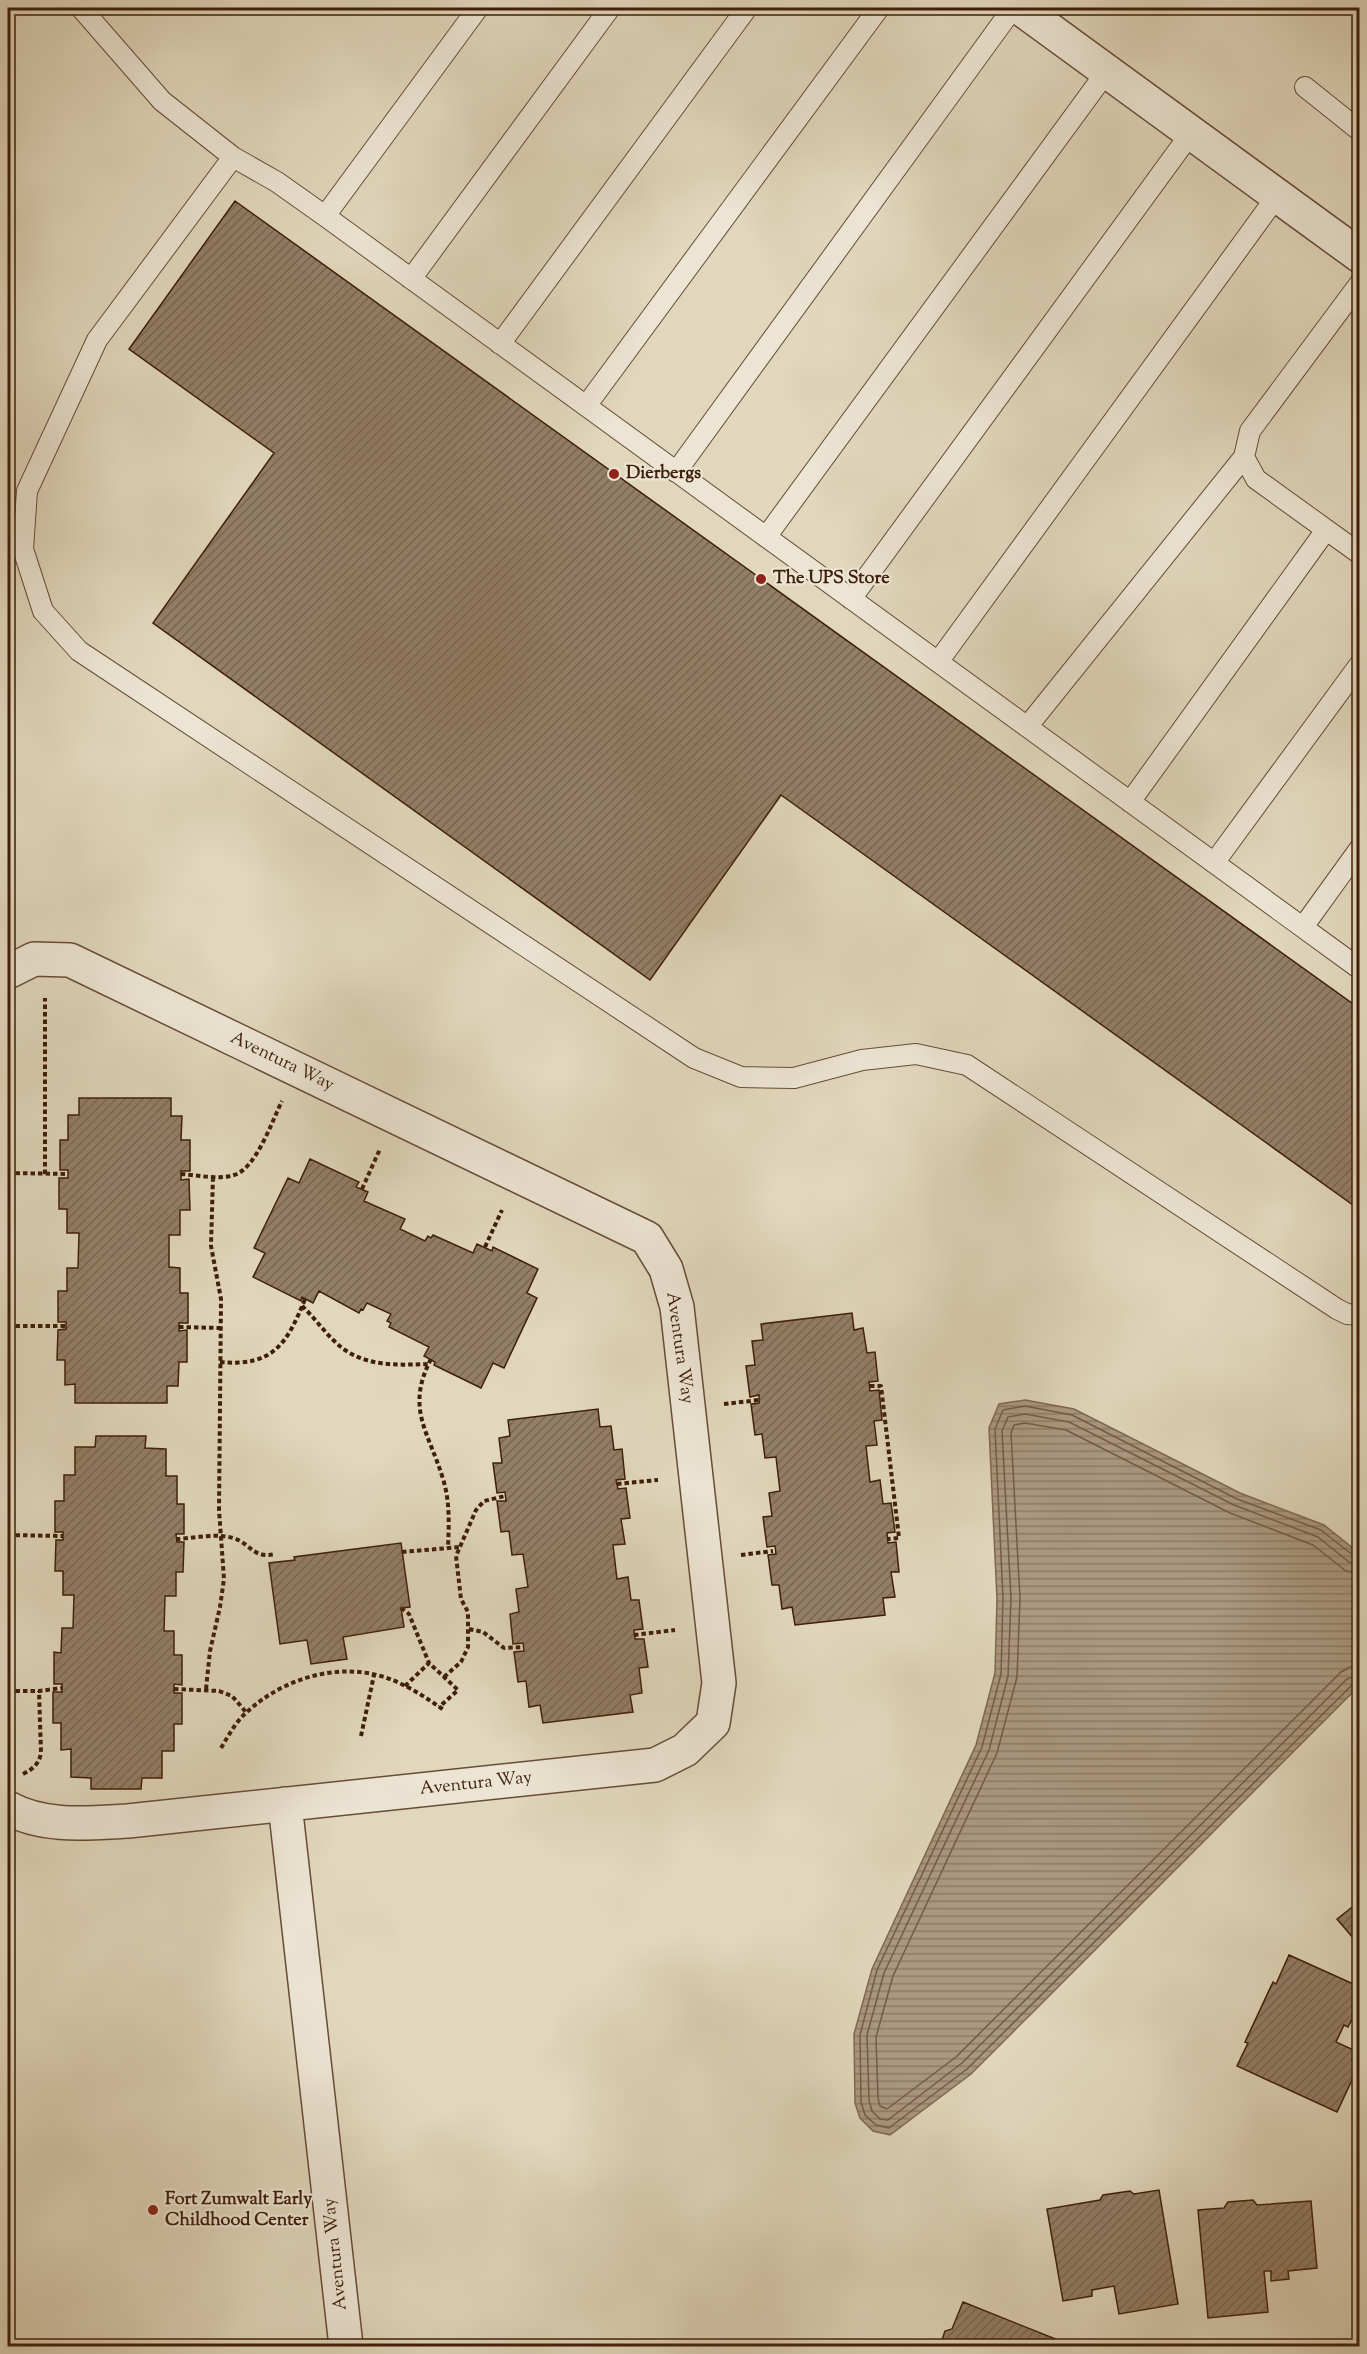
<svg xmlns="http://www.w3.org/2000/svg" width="1367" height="2354" font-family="'Sorts Mill Goudy',serif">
<defs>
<pattern id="water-rules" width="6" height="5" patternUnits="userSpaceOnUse" patternTransform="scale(1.5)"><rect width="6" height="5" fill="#aa9880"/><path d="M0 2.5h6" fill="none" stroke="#8c7b67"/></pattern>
<pattern id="building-hatch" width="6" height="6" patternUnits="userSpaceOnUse" patternTransform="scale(1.5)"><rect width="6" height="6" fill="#937e67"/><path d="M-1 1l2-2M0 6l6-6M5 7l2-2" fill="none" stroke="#796753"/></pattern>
</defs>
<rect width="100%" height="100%" fill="#e1d7bd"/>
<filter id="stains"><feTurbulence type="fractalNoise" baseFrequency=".00333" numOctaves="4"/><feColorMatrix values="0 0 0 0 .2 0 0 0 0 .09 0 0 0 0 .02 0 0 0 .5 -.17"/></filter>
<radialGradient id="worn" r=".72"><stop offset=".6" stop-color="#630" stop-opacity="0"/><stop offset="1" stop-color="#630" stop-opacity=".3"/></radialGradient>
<path fill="url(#water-rules)" stroke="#7f6750" stroke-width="1.5" d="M1025,1400L1074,1409L1240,1493L1324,1525L1359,1553V1686L971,2074L890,2135L873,2131L860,2118L855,2103L854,2034L872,1969L976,1745L995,1673L997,1599L989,1428L999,1404Z"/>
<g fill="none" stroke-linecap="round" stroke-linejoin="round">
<path stroke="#745b44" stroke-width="1.5" d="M1360,1557L1354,1556L1321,1530L1237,1499L1072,1415L1025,1406L1003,1410L995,1429L1003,1598L1001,1674L982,1747L877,1970L860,2035L861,2102L865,2115L876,2125L889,2128L967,2069L1353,1684L1360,1682
M1360,1565L1349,1562L1318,1537L1234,1505L1069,1422L1025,1414L1008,1417L1002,1431L1011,1598L1008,1676L989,1750L884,1973L867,2035L869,2100L872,2111L880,2119L888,2120L962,2063L1347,1679L1360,1674
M1360,1574L1346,1571L1313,1545L1230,1513L1066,1430L1025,1423L1014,1425L1011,1433L1020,1598L1017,1677L997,1753L893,1976L876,2037L878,2098L880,2106L887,2109L956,2057L1341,1672L1350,1667L1360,1665"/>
</g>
<path fill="url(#building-hatch)" stroke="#3e1e09" stroke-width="1.5" d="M235,201L1360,1009V1210L781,795L650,980L153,623L274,453L129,349Z
M79,1098H171V1116H182L181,1140H190V1171H181V1180L189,1179L190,1210H180V1235H169V1267L180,1268V1293H188V1323H179V1331L187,1330V1362H179L178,1386H167V1403H75V1384L65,1385V1360H57L58,1330L66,1329V1322H58V1291H67V1268H78L79,1233H67V1209H59V1178H68V1170H60V1140H68V1115H79Z
M310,1159L359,1182L356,1187L368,1192L364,1201L405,1219L400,1229L425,1241L428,1236L431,1238L433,1235L473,1253L477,1244L492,1251L493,1247L538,1269L527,1293L537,1298L504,1368L493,1363L481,1388L434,1365L435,1362L424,1356L429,1347L389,1327L391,1323L387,1321L391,1314L367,1303L363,1310L361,1309L359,1313L319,1291L313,1303L302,1297L301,1301L253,1277L265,1253L254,1248L288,1178L299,1183Z
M852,1313L854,1330L863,1328L867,1353L875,1352L878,1381L869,1382L870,1391L879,1390L882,1420L874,1421L877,1445L866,1446L870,1482L880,1480L883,1504L891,1503L895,1532L887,1533L888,1543L896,1542L899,1572H891L895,1597L883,1598L885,1615L795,1625L792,1607L782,1609L779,1585H772L768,1555L776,1554L775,1546L767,1547L763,1517L772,1516L769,1493L780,1491L776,1457L765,1458L762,1434L755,1435L751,1404L759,1403V1395L750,1397L746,1366L755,1365L752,1341L763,1340L761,1324Z
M598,1409L600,1427L611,1426L614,1450L622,1449L625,1479L616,1480L618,1489L626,1488L630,1518L621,1519L625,1544L613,1545L617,1579L628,1577L631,1600H639L643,1629L634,1630L635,1639H644L648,1667L639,1668L642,1693L630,1695L633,1712L543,1723L540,1705L529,1707L526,1681L518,1682L514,1652L524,1651L523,1643L513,1644L510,1614L519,1612L516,1589L528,1587L523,1554L512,1555L509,1531L501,1532L497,1501H506L505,1492L497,1493L493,1463H502L499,1438L510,1436L508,1420Z
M96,1436H146L145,1448L166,1449V1476H177V1504H184V1534H176L177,1542H184L183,1572H176V1596H165L164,1631H174V1655H182V1685L174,1684V1693H182V1724H174V1751H162V1778H142L141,1789H91V1778L71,1777V1749L61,1750V1723H53V1692H62V1684H54V1652L61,1653L62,1628H73L74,1595H63V1571H55L56,1540H63V1532H55V1501H64V1475H75V1447H95Z
M401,1543L410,1607L401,1608L404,1627L343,1637L347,1659L311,1664L307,1640L280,1644L269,1563L295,1560L294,1557Z
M1360,1901V1946L1337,1919Z
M1289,1955L1360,1987V2003L1348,2027L1344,2025L1336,2042L1360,2053V2063L1337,2112L1237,2066L1248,2043L1245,2042L1273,1982L1276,1984Z
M1159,2190L1178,2304L1119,2314L1114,2286L1092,2290V2296L1063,2301L1047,2209L1100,2200L1103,2195L1130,2191L1134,2194Z
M1253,2200L1257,2205L1311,2201L1317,2268L1288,2271L1289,2279L1271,2281V2271H1264L1268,2312L1208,2318L1198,2210L1224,2208L1228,2202Z
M963,2302L1063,2342L1062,2346H940L945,2331L952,2329Z"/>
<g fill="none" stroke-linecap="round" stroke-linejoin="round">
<g stroke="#674c36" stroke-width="22">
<path id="lane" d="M81,8L162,101L233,157L277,182L325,216L1360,969
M1305,87L1360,131
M233,157L97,340L27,491L23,549L43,611L79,651L694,1058L741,1077L794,1078L862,1060L916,1054L967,1065L1337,1309L1347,1314L1360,1315
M325,216L478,8
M411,279L610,8
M1360,283L1250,431L1244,457L1256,479L1360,554
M500,344L747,8
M586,406L879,8
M676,472L1013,8
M766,537L1107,71
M851,599L1191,133
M938,662L1277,196
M1027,727L1244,457
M1130,802L1326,530
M1214,863L1360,664
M1303,927L1360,848"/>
</g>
<g stroke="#674c36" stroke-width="36">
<path id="street" d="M1020,8L1360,256
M8,972L34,959L70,960L647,1238L666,1269L677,1307L719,1683L713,1723L685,1750L655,1765L128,1821C88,1823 44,1828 8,1808
M285,1804L346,2346"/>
</g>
<path stroke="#3e1e09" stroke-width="4" stroke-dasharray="4.5 3" stroke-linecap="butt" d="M8,1173L68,1174
M45,1174V998
M181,1174C197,1175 218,1180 234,1175C256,1169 272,1121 282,1101
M362,1189L380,1149
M485,1247L502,1210
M302,1306C317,1320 329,1339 345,1350C370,1367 400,1365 428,1364
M8,1326H65
M179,1327L221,1328
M431,1359C405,1409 429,1432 443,1479C450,1501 449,1524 448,1548
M220,1362C273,1367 287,1344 305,1299
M870,1386H881L899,1538L888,1539
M724,1404L759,1400
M617,1484L658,1480
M8,1535L63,1536
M176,1539C194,1538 217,1533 233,1538C252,1544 252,1559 276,1554
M402,1552L460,1547
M741,1555L773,1551
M401,1608L409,1614L429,1663
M469,1629L483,1632L504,1648L523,1647
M634,1635L675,1630
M444,1677L461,1662L468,1647V1612L461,1599L456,1556L476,1510L484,1501L505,1496
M405,1686L429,1663L458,1690L439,1707
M174,1689L219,1691L232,1696L246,1712
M206,1689L210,1651L220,1607L224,1579L219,1510L221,1299L211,1246L213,1176
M8,1691H39L62,1688
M361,1736L374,1675
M221,1748C229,1735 236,1721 248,1711C283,1679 337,1662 384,1677C406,1684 425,1697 444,1710
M23,1774C33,1769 39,1764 41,1753L39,1691"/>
<use href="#lane" stroke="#ece5d4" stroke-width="20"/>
<use href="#street" stroke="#ece5d4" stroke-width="33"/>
</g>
<g fill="#8f2418" stroke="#ece5d4" stroke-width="2">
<circle cx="614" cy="474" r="6"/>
<circle cx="761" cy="579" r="6"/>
<circle cx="153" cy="2210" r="6"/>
</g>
<g text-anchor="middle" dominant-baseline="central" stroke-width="4.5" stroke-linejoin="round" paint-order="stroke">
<g font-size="18" font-weight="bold" fill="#3e1e09" stroke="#ece5d4" text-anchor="start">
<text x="626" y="474">Dierbergs</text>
<text x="773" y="579">The UPS Store</text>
<text x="165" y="2200">Fort Zumwalt Early<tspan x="165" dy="21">Childhood Center</tspan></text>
</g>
<g font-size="18" fill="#3e1e09" stroke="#ece5d4">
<text transform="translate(282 1062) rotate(26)">Aventura Way</text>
<text transform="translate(679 1348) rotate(82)">Aventura Way</text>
<text transform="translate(476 1784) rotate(-6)">Aventura Way</text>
<text transform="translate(336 2254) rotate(-96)">Aventura Way</text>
</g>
</g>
<rect width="1367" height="2354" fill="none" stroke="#e1d7bd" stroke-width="30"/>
<rect x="9" y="9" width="1349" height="2336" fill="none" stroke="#3e1e09" stroke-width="3"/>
<rect x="15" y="15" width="1337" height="2324" fill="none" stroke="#3e1e09" stroke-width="1.5"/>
<rect width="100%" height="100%" filter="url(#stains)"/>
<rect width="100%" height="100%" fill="url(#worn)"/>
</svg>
